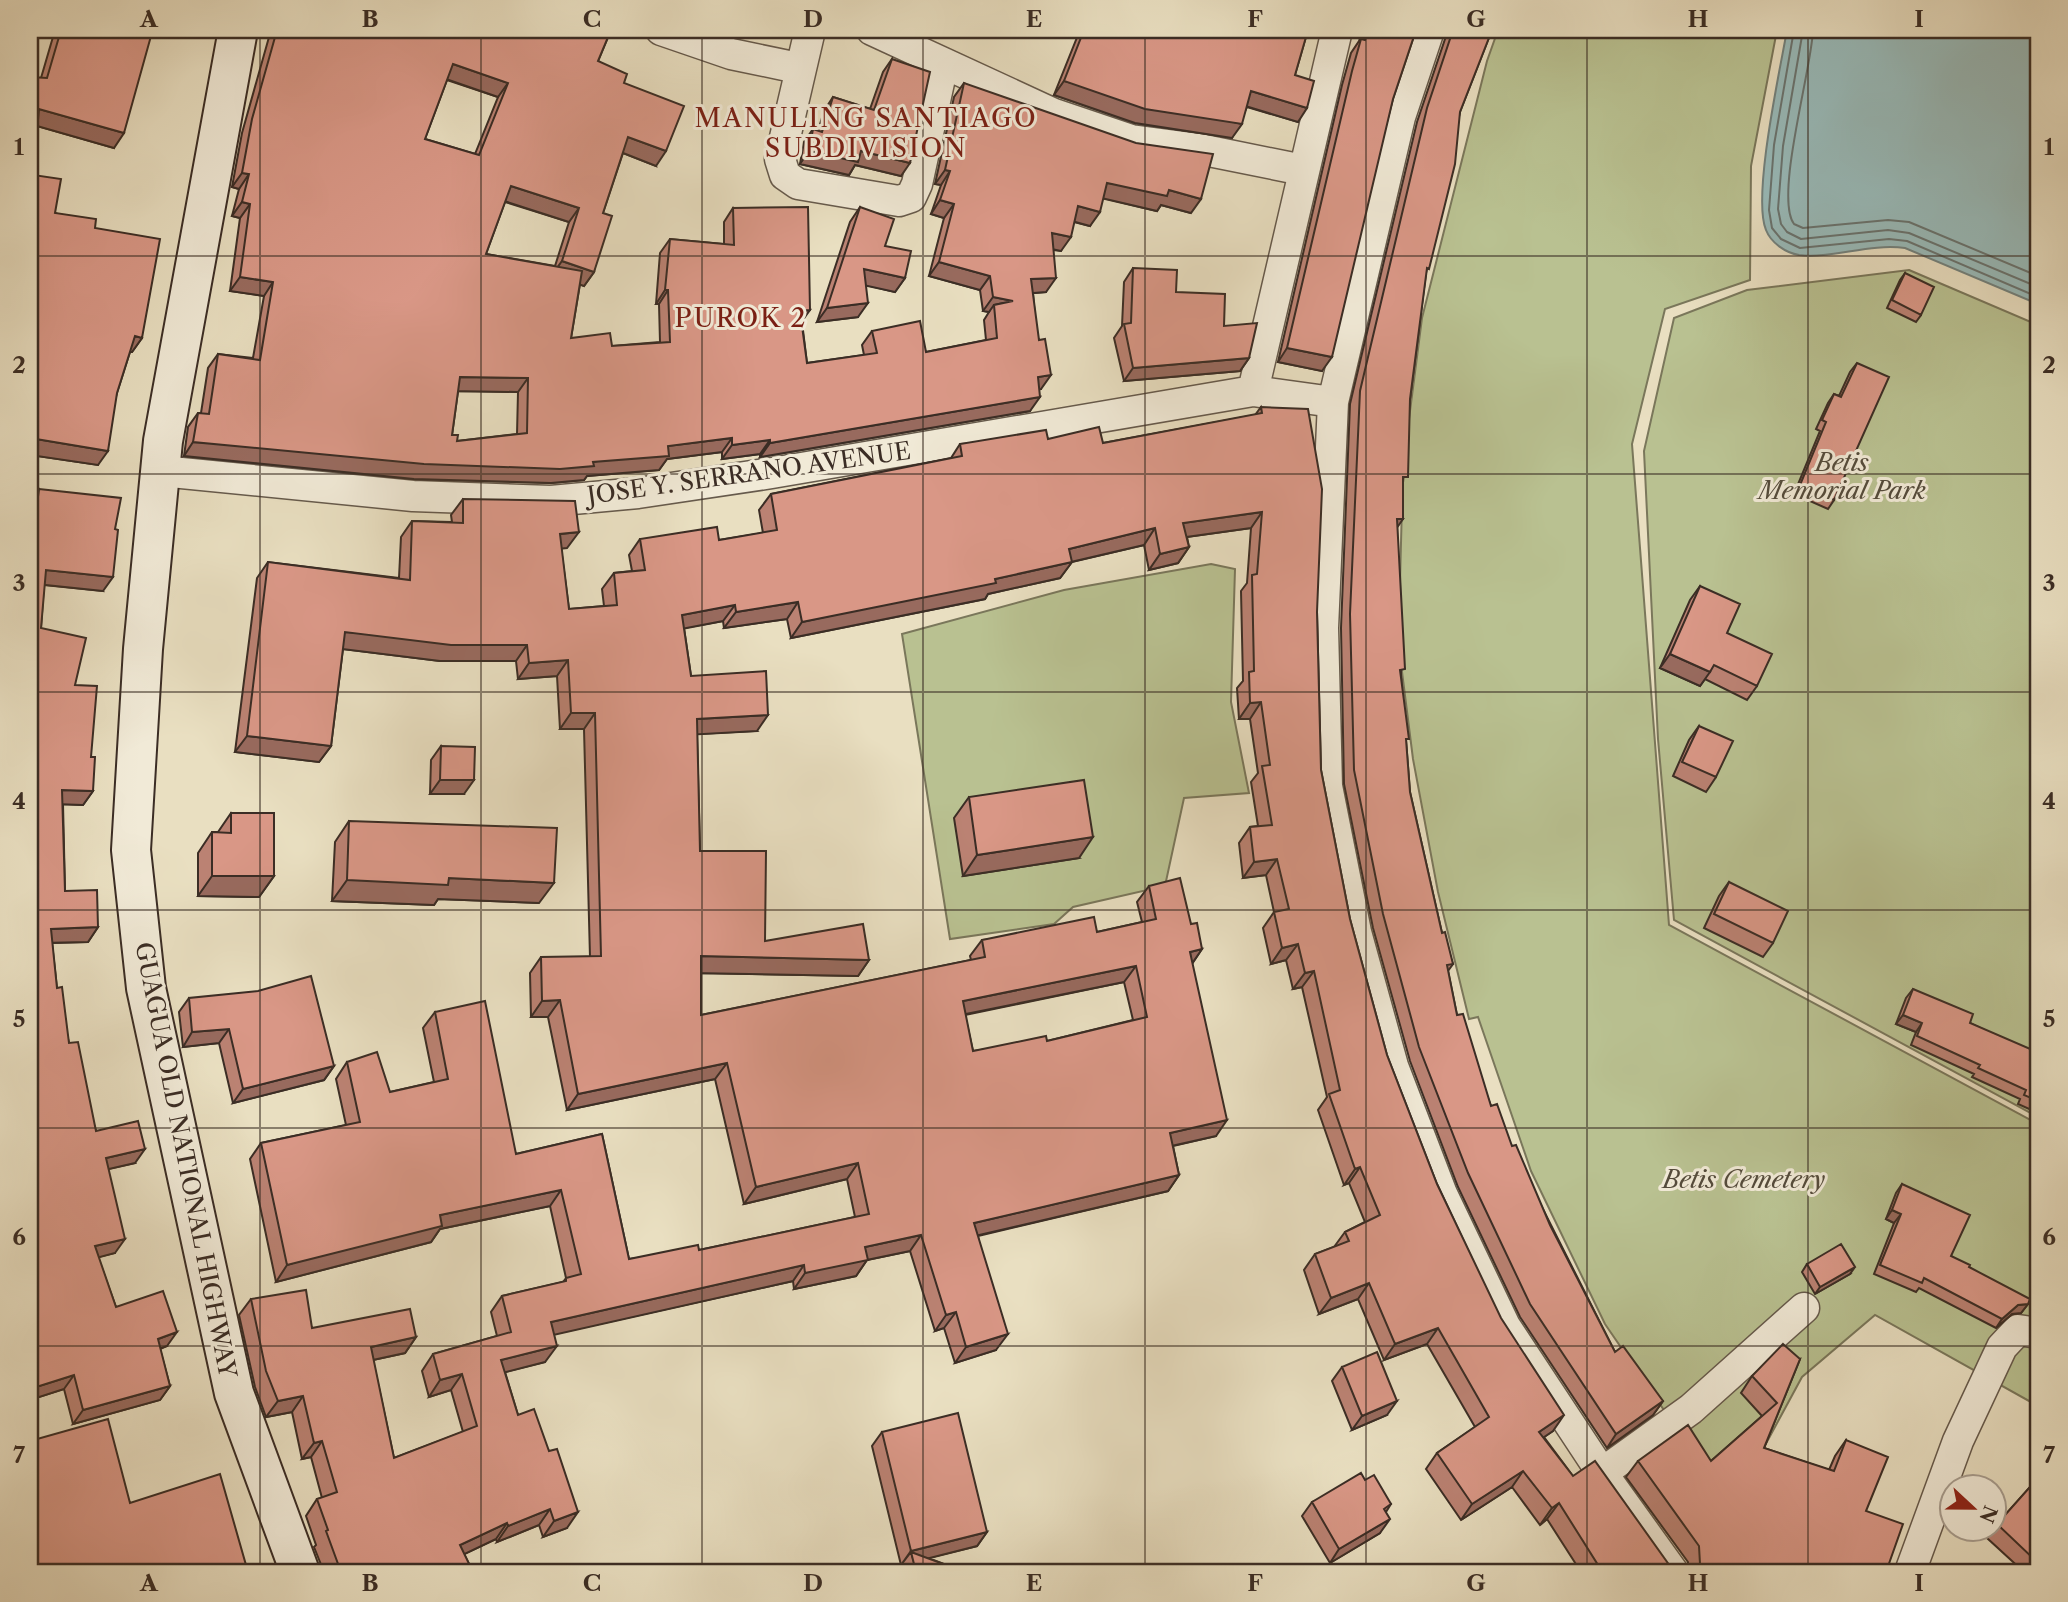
<svg xmlns="http://www.w3.org/2000/svg" width="2068" height="1602" font-family="'Libre Caslon Text',serif">
<rect width="100%" height="100%" fill="#e9dfc1"/>
<filter id="stains"><feTurbulence type="fractalNoise" baseFrequency=".00286" numOctaves="4"/><feColorMatrix values="0 0 0 0 .2 0 0 0 0 .09 0 0 0 0 .02 0 0 0 .5 -.17"/></filter>
<radialGradient id="worn" r=".72"><stop offset=".6" stop-color="#630" stop-opacity="0"/><stop offset="1" stop-color="#630" stop-opacity=".3"/></radialGradient>
<path fill="#b9c191" stroke="#7a775b" stroke-width="2" d="M1498,30H1777L1751,166L1750,280L1665,309L1632,444L1669,925L2038,1124V1406L1875,1315L1802,1377L1736,1499L1703,1467L1605,1324L1531,1171L1478,1017L1469,1019L1438,892L1413,759L1401,664L1400,582L1403,465L1422,318L1487,61Z
M1909,270L2038,325V1117L1674,920L1658,739L1644,451L1674,318L1747,290Z
M1211,564L1235,569L1231,702L1249,793L1184,798L1165,886L1073,907L1054,924L950,939L902,634L1064,590Z"/>
<path fill="#99bbba" stroke="#73827e" stroke-width="2" d="M1787,30H2038V304L1905,248C1870,243 1831,259 1799,255C1786,253 1771,243 1766,230C1752,197 1780,70 1787,30Z"/>
<g fill="none" stroke-linecap="round" stroke-linejoin="round">
<path stroke="#6a7470" stroke-width="2" d="M1794,30L1774,145L1769,210L1772,228L1781,239L1800,248L1889,239L1907,241L2038,297
M1803,30L1783,146L1778,209L1781,224L1787,232L1801,239L1888,230L1909,233L2038,287
M1813,30C1812,68 1774,197 1794,224L1803,228L1888,220L1909,222L2038,276"/>
<g stroke="#665a4c" stroke-width="33">
<path id="minor" d="M661,30L731,54L798,68
M810,30L780,159L785,175L798,184L899,201L911,197L917,184L943,64
M872,30L1054,114L1131,140L1199,149L1303,170
M1429,30L1400,117L1333,402L1323,628L1327,786L1356,932L1393,1066L1442,1194L1505,1326L1602,1473L1673,1572
M1253,391L1337,30
M161,471L413,496L551,501L638,493L772,473L1253,391L1333,402
M1602,1473L1691,1409L1804,1308
M1910,1572L1958,1441L2002,1347L2018,1330L2038,1333"/>
</g>
<g stroke="#3b2d25" stroke-width="42">
<path id="secondary" d="M238,30L163,441L143,649L131,850L146,988L234,1393L300,1572"/>
</g>
<use href="#minor" stroke="#f1ead7" stroke-width="30"/>
<use href="#secondary" stroke="#f1ead7" stroke-width="38"/>
</g>
<path fill="#bb8273" stroke="#3b2d25" stroke-width="2" fill-rule="evenodd" d="M55,30H130L114,148L37,126L33,175L55,213L95,228L142,338L132,352H130L117,393L98,465L30,455V77L41,78Z
M271,30H611L598,61L624,83L656,166L623,153L603,213L594,272L584,286L580,284L571,338L612,346L660,342L659,304H656L660,253L670,239L724,244V222L733,208L802,322L807,363L864,355L862,345L872,331L926,352L986,340L984,320L989,312L983,311L980,290L929,276L944,218L931,214L941,185L935,184L954,97L964,83L1191,213L1161,205L1157,211L1103,198L1090,226L1074,222L1061,251L1053,250L1046,292L1033,293L1041,389H1039L1030,411L760,457V454L722,459V452L667,459L659,470L587,476L584,480L551,483L414,479L184,456L188,427L198,413H201L208,368L218,354L253,358L264,296L230,291L240,218L232,216L239,189L232,187L242,133ZM447,80L498,97L475,154L425,139ZM505,202L569,222L555,266L486,254ZM458,391L518,392L517,434L457,441L452,435Z
M914,30H927L923,34Z
M1080,30H1308L1295,75L1298,122L1247,107L1232,138L1135,123L1054,95Z
M1363,30H1416L1393,99L1322,371L1278,362L1342,85L1351,53L1359,41Z
M1446,30H1492L1460,112L1426,273L1410,399L1403,483L1397,527L1401,675L1410,792L1442,933L1453,964L1448,971L1457,1015L1491,1106L1615,1352L1663,1401L1653,1415L1607,1448L1520,1317L1458,1187L1410,1061L1373,928L1344,784L1341,628L1350,404L1417,122L1446,36Z
M892,59L901,176L855,165L849,175L800,164L804,142L813,129L818,131L824,111L833,97L870,109L883,72Z
M860,207L905,278L895,292L866,285L858,317L817,322L850,222Z
M1133,268L1176,292L1224,326L1249,358L1240,371L1124,381L1114,338L1122,326L1124,282Z
M1905,273L1921,315L1916,322L1887,308L1900,280Z
M1857,363L1834,500L1828,509L1794,494L1820,431L1816,429L1828,403L1834,394L1839,396L1850,372Z
M1261,407L1317,612L1321,770L1350,919L1387,1055L1437,1184L1553,1431L1544,1437L1573,1476L1670,1566L1680,1572H1581L1547,1519L1540,1525L1512,1487L1461,1520L1426,1469L1437,1453L1475,1427L1427,1344L1384,1360L1358,1299L1319,1314L1304,1270L1315,1254L1334,1247L1345,1232L1365,1222L1349,1183L1344,1185L1318,1110L1327,1097L1302,987L1293,989L1286,960L1271,964L1263,928L1274,912L1266,875L1243,878L1239,843L1250,827L1258,826L1251,782L1258,773L1250,719H1239L1237,688L1243,681L1241,591L1247,583L1251,528L1187,537L1189,547L1178,563L1149,570L1144,545L1072,562L1060,578L988,594L985,599L791,638L787,619L724,628L723,621L684,628L691,676L757,731L697,734L700,851L765,941L869,960L858,976L701,973V1015L971,960L970,956L982,940L1097,932L1142,922L1137,902L1149,886L1191,924L1202,949L1192,964L1216,1136L1173,1146L1179,1175L1168,1191L978,1236L996,1350L955,1363L944,1328L935,1331L910,1251L867,1260L856,1276L794,1289L793,1281L554,1334L545,1362L505,1372L518,1415L567,1528L543,1537L539,1525L497,1542L496,1539L464,1554L472,1570L471,1572H324L314,1547L316,1545L306,1516L317,1499L322,1498L311,1457L302,1459L292,1412L266,1417L255,1387L239,1315L251,1299L312,1328L416,1337L405,1353L373,1360L394,1458L463,1432L451,1390L429,1397L422,1371L433,1354L497,1336L491,1312L502,1296L563,1282L566,1278L550,1206L440,1229L431,1242L276,1282L250,1159L261,1143L346,1125L336,1079L347,1062L390,1092L434,1082L423,1028L435,1012L516,1154L602,1134L629,1259L699,1250L855,1217L847,1179L744,1204L715,1079L567,1110L548,1017H531L530,973L541,957H590L584,729H560L557,676L518,679L516,661H440L343,649L331,746L319,762L235,752L257,578L268,562L399,578L401,537L412,521L452,522L451,515L463,499L567,548H561L569,609L604,606L602,589L614,573L632,571L629,555L640,539L719,540L763,533L759,510L771,494L951,458L960,444L1048,439L1103,443L1255,415ZM1124,982L1133,1020L1047,1041L973,1051L965,1015Z
M39,489L103,591L44,585L41,628L75,685L91,757L93,791L83,805L63,804L65,891L98,927L88,942L52,943L57,988L69,1043L96,1131L135,1163L108,1169L115,1253L98,1257L116,1307L167,1346L160,1349L170,1386L160,1400L73,1424L64,1389L30,1400V502Z
M1700,586L1757,686L1747,700L1705,679L1700,686L1660,668L1690,600Z
M1699,726L1716,777L1706,792L1673,776L1689,740Z
M441,746L464,794H430L431,760Z
M969,797L1079,858L963,876L954,818Z
M231,813L274,876L259,897L198,896V853L212,832H218Z
M349,821L539,903L438,899L434,905L332,901L335,842Z
M1729,882L1773,943L1763,957L1704,928L1719,896Z
M1913,989L1970,1023L2038,1056V1113L2018,1104L2020,1099L1972,1077L1974,1074L1911,1045L1916,1032L1896,1024L1906,998Z
M189,998L334,1066L324,1080L233,1103L219,1043L183,1047L179,1012Z
M1902,1184L1951,1256L2028,1304L2021,1313L2012,1314L1996,1328L1919,1288L1916,1292L1874,1274L1894,1223L1886,1219L1896,1193Z
M1807,1264L1850,1274L1815,1294L1802,1272Z
M1800,1359L1764,1448L1829,1470L1835,1456L1846,1440L1866,1511L1688,1572V1562L1626,1477L1638,1461H1711L1762,1416L1741,1393L1752,1376Z
M1342,1367L1387,1415L1352,1430L1332,1381Z
M882,1432L987,1532L977,1546L928,1558L965,1572H903L902,1565H901L872,1446Z
M2038,1478V1568L2034,1572H2024L1987,1538L1993,1529H1994L1997,1524Z
M1365,1480L1391,1504L1386,1512L1380,1533L1330,1563L1302,1516L1312,1502Z"/>
<path fill="#986a5e" stroke="#3b2d25" stroke-width="2" d="M453,64L508,83L498,97L443,78Z
M1064,81L1242,124L1232,138L1135,123L1054,95Z
M1251,91L1307,108L1298,122L1242,105Z
M39,109L124,133L114,148L30,124Z
M628,137L666,151L656,166L618,151Z
M809,151H861L910,163L901,176L855,165L849,175L800,164Z
M945,170L950,171L941,185L935,184Z
M242,173L249,174L239,189L232,187Z
M1107,183L1169,190L1201,199L1191,213L1161,205L1157,211L1097,197Z
M511,186L579,208L569,222L501,200Z
M940,200L954,204L944,218L931,214Z
M242,202L250,204L240,218L232,216Z
M1078,206L1100,212L1090,226L1068,220Z
M1052,233L1071,237L1061,251L1042,247Z
M562,261L594,272L584,286L552,275Z
M939,262L990,276L980,290L929,276Z
M864,269L905,278L895,292L854,283Z
M240,277L273,282L264,296L230,291Z
M1056,278L1046,292L1021,294L1031,279Z
M665,290H668L659,304H656Z
M993,297L1013,301L994,305L989,312L983,311Z
M868,303L858,317L817,322L827,308Z
M810,310L800,324V311Z
M135,336L142,338L132,352L125,351Z
M1287,348L1332,357L1322,371L1278,362Z
M1249,358L1240,371L1124,381L1133,368Z
M1051,375L1041,389L1028,391L1038,377Z
M460,377L528,378L518,392L450,391Z
M1040,397L1030,411L760,457L770,443Z
M30,438L108,451L98,465L30,455Z
M732,438L722,452L667,459L659,470L587,476L584,480L551,483L414,479L184,456L193,442L593,462L668,446Z
M770,440L760,454L722,459L732,445Z
M1262,512L1251,528L1172,539L1183,523Z
M1397,519H1403L1394,532Z
M1155,528L1144,545L1058,565L1069,549Z
M579,532L567,548L548,550L560,534Z
M1189,547L1178,563L1149,570L1160,554Z
M1072,562L1060,578L988,594L985,599L791,638L802,622Z
M46,570L113,577L103,591L36,584Z
M798,602L787,619L724,628L736,612Z
M735,605L723,621L671,631L682,615Z
M345,632L527,645L516,661H440L334,648Z
M1670,654L1710,672L1700,686L1660,668Z
M568,660L557,676L518,679L529,663Z
M1261,702L1250,719H1239L1250,703Z
M571,713H595L584,729H560Z
M768,715L757,731L686,735L697,719Z
M247,736L331,746L319,762L235,752Z
M440,780H474L464,794H430Z
M62,790L93,791L83,805L53,804Z
M1093,837L1079,858L963,876L977,855Z
M1277,859L1266,875L1243,878L1254,862Z
M212,876H274L259,897L198,896Z
M449,878L554,883L539,903L438,899L434,905L332,901L347,880Z
M98,927L88,942L41,943L51,929Z
M1298,944L1286,960L1271,964L1282,948Z
M1202,949L1191,965L1190,952Z
M701,956L869,960L858,976L690,973Z
M1136,966L1124,982L951,1017L963,1001Z
M1314,971L1302,987L1293,989L1305,973Z
M560,1000L548,1017H531L542,1001Z
M1903,1015L1922,1023L1916,1032L1896,1024Z
M229,1029L219,1043L183,1047L192,1032Z
M727,1063L715,1079L567,1110L578,1094Z
M334,1066L324,1080L233,1103L243,1089Z
M1227,1120L1216,1136L1158,1149L1170,1133Z
M145,1149L135,1163L96,1172L106,1158Z
M858,1163L847,1179L744,1204L756,1187Z
M1360,1167L1349,1183L1344,1185L1355,1169Z
M1179,1175L1168,1191L962,1239L974,1223Z
M561,1190L550,1206L440,1229L431,1242L276,1282L287,1265L440,1215Z
M1892,1210L1901,1214L1894,1223L1886,1219Z
M921,1235L910,1251L867,1260L856,1276L794,1289L805,1273L865,1247Z
M125,1239L115,1253L85,1261L95,1246Z
M804,1265L793,1281L540,1338L551,1322Z
M1855,1267L1850,1274L1815,1294L1820,1287Z
M1369,1283L1358,1299L1319,1314L1331,1298Z
M2028,1304L2021,1313L2012,1314L1996,1328L2002,1319L2018,1305Z
M956,1312L944,1328L935,1331L946,1315Z
M1438,1328L1427,1344L1384,1360L1395,1344Z
M177,1332L167,1346L148,1353L158,1339Z
M1008,1334L996,1350L955,1363L966,1347Z
M416,1337L405,1353L359,1363L371,1347Z
M557,1346L545,1362L490,1376L501,1360Z
M462,1374L451,1390L429,1397L440,1380Z
M74,1375L64,1389L30,1400V1389Z
M170,1386L160,1400L73,1424L83,1410Z
M303,1396L292,1412L266,1417L278,1401Z
M1397,1401L1387,1415L1352,1430L1362,1416Z
M1663,1401L1653,1415L1607,1448L1616,1434Z
M1564,1415L1553,1431L1528,1448L1539,1432Z
M322,1441L311,1457L302,1459L314,1443Z
M1523,1471L1512,1487L1461,1520L1472,1504Z
M1559,1503L1547,1519L1540,1525L1552,1508Z
M550,1509L539,1525L497,1542L508,1526Z
M578,1512L567,1528L543,1537L554,1521Z
M1390,1519L1380,1533L1330,1563L1339,1549Z
M507,1523L496,1539L448,1562L460,1545Z
M987,1532L977,1546L914,1562L911,1552L901,1565L911,1551Z"/>
<path fill="#d99786" stroke="#3b2d25" stroke-width="2" fill-rule="evenodd" d="M61,30H130L151,36L124,133L39,109L33,175L61,179L55,213L96,219L95,228L160,239L142,338L135,336L117,393L108,451L30,438L34,408L30,407V77L47,78Z
M277,30H611L598,61L627,74L624,83L684,106L666,151L628,137L603,213L612,216L594,272L562,261L579,208L511,186L486,254L582,271L571,338L610,333L612,346L670,342L668,290H665L670,239L734,245L733,208L808,207L810,310L800,311L807,363L877,353L872,331L920,321L926,352L997,338L994,305L1013,301L993,297L990,276L939,262L954,204L940,200L950,171L945,170L964,83L1136,143L1213,154L1201,199L1169,190L1167,196L1107,183L1100,212L1078,206L1071,237L1052,233L1056,278L1031,279L1039,340L1045,339L1051,375L1038,377L1040,397L770,443V440L732,445V438L668,446L669,456L593,462L594,466L560,469L424,464L193,442L198,413L209,414L218,354L260,360L273,282L240,277L250,204L242,202L249,174L242,173L252,119ZM453,64L508,83L479,155L425,139ZM460,377L528,378L527,433L457,441L458,435H452Z
M1084,30H1308L1295,75L1314,81L1307,108L1251,91L1242,124L1145,109L1064,81Z
M1368,30H1416L1393,99L1332,357L1287,348L1352,71L1361,39L1365,40Z
M1453,30H1492L1460,112L1455,164L1429,269L1427,268L1410,399L1408,477H1403V519H1397L1405,669L1400,670L1409,739H1406L1410,792L1442,933L1445,932L1453,964L1447,965L1457,1015L1463,1014L1491,1106L1497,1104L1512,1146L1516,1145L1550,1225L1615,1352L1623,1346L1663,1401L1616,1434L1530,1304L1468,1173L1419,1047L1383,914L1354,770L1350,614L1360,391L1427,108Z
M892,59L930,72L910,163L861,151L858,162L809,151L813,129L822,132L833,97L874,110Z
M860,207L894,219L885,246L911,251L905,278L864,269L868,303L827,308Z
M1133,268L1177,270L1176,292L1225,294L1224,326L1257,323L1249,358L1133,368L1124,324L1131,323Z
M1905,273L1934,287L1921,315L1892,300Z
M1857,363L1889,377L1834,500L1800,485L1826,422L1822,420L1834,394L1841,397Z
M1261,407L1308,409L1322,489L1317,612L1321,770L1350,919L1387,1055L1437,1184L1501,1318L1564,1415L1539,1432L1573,1476L1595,1461L1670,1566L1680,1572H1608L1603,1566L1600,1568L1559,1503L1552,1508L1523,1471L1472,1504L1437,1453L1489,1417L1438,1328L1395,1344L1369,1283L1331,1298L1315,1254L1349,1241L1345,1232L1380,1215L1360,1167L1355,1169L1329,1094L1340,1090L1314,971L1305,973L1298,944L1282,948L1274,912L1289,909L1277,859L1254,862L1250,827L1272,825L1262,766L1270,765L1261,702L1250,703L1249,672L1254,671L1252,575L1257,574L1262,512L1183,523L1189,547L1160,554L1155,528L1069,549L1072,562L995,579L996,583L802,622L798,602L736,612L735,605L682,615L691,676L766,671L768,715L697,719L700,851H766L765,941L863,924L869,960L701,956V1015L985,957L982,940L1094,917L1097,932L1156,919L1149,886L1180,878L1191,924L1197,923L1202,949L1190,952L1227,1120L1170,1133L1179,1175L974,1223L1008,1334L966,1347L956,1312L946,1315L921,1235L865,1247L868,1260L805,1273L804,1265L551,1322L557,1346L501,1360L518,1415L534,1409L549,1451L557,1449L578,1512L554,1521L550,1509L508,1526L507,1523L460,1545L472,1570L469,1572H341L326,1531L328,1530L317,1499L337,1492L322,1441L314,1443L303,1396L278,1401L266,1371L251,1299L306,1290L312,1328L410,1309L416,1337L371,1347L394,1458L477,1426L462,1374L440,1380L433,1354L511,1332L502,1296L566,1281V1278L581,1274L561,1190L440,1215L442,1226L287,1265L261,1143L360,1122L347,1062L377,1052L390,1092L448,1079L435,1012L485,1001L516,1154L602,1134L629,1259L698,1245L699,1250L869,1214L858,1163L756,1187L727,1063L578,1094L560,1000L542,1001L541,957L601,956L595,713H571L568,660L529,663L527,645H451L345,632L331,746L247,736L268,562L410,580L412,521L463,523V499L575,501L579,532L560,534L569,609L617,605L614,573L645,570L640,539L717,527L719,540L777,530L771,494L962,456L960,444L1046,430L1048,439L1099,427L1103,443L1262,413ZM1136,966L1147,1017L1047,1041L1046,1036L973,1051L963,1001Z
M39,489L121,498L115,529L118,530L113,577L46,570L41,628L86,638L75,685L97,686L91,757H95L93,791L62,790L65,891L97,890L98,927L51,929L57,988L62,987L69,1043L78,1042L96,1131L138,1121L145,1149L106,1158L125,1239L95,1246L116,1307L163,1291L177,1332L158,1339L170,1386L83,1410L74,1375L30,1389V510L36,512Z
M1700,586L1740,604L1727,633L1772,654L1757,686L1714,665L1710,672L1670,654Z
M1699,726L1733,741L1716,777L1682,762Z
M441,746L475,747L474,780H440Z
M1084,780L1093,837L977,855L969,797Z
M231,813H274V876H212V832L231,833Z
M349,821L557,828L554,883L449,878L448,885L347,880Z
M1729,882L1788,911L1773,943L1714,914Z
M311,976L334,1066L243,1089L229,1029L192,1032L189,998L258,991Z
M1913,989L1973,1014L1970,1023L2037,1052L2036,1055L2038,1056V1101L2024,1095L2026,1090L1978,1068L1980,1065L1917,1036L1922,1023L1903,1015Z
M1902,1184L1970,1215L1951,1256L1970,1265L1969,1267L2030,1299L2028,1304L2018,1305L2002,1319L1924,1278L1922,1283L1880,1265L1901,1214L1892,1210Z
M1841,1244L1855,1267L1820,1287L1807,1264Z
M1783,1344L1800,1359L1764,1448L1834,1471L1846,1440L1888,1457L1866,1511L1903,1524L1886,1572H1688L1700,1564L1699,1546L1638,1461L1688,1425L1711,1461L1777,1403L1752,1376Z
M1377,1352L1397,1401L1362,1416L1342,1367Z
M958,1413L987,1532L911,1551L882,1432Z
M108,1419L130,1503L220,1474L248,1572H30V1441Z
M1361,1473L1365,1480L1374,1475L1391,1504L1384,1509L1390,1519L1339,1549L1312,1502Z
M2038,1478V1563L1997,1524Z
M911,1552L965,1572H912H916Z"/>
<path fill="none" stroke="#3b2d25" stroke-width="2" stroke-opacity="0.55" d="M260,30V1572M481,30V1572M702,30V1572M923,30V1572M1145,30V1572M1366,30V1572M1587,30V1572M1808,30V1572M30,256H2038M30,474H2038M30,692H2038M30,910H2038M30,1128H2038M30,1346H2038"/>
<g text-anchor="middle" dominant-baseline="central" stroke-width="6" stroke-linejoin="round" paint-order="stroke">
<g font-size="24" font-style="italic" fill="#544b3b" stroke="#f1ead7">
<text x="1842" y="462">Betis<tspan x="1842" dy="28">Memorial Park</tspan></text>
<text x="1744" y="1179">Betis Cemetery</text>
</g>
<g font-size="24" fill="#3b2d25" stroke="#f1ead7">
<text transform="translate(749 473) rotate(-8)">JOSE Y. SERRANO AVENUE</text>
<text transform="translate(186 1160) rotate(79)">GUAGUA OLD NATIONAL HIGHWAY</text>
</g>
<g font-size="26" letter-spacing="2" fill="#7a1f14" stroke="#f1ead7">
<text x="866" y="118">MANULING SANTIAGO<tspan x="866" dy="30">SUBDIVISION</tspan></text>
<text x="741" y="318">PUROK 2</text>
</g>
</g>
<rect width="2068" height="1602" fill="none" stroke="#e9dfc1" stroke-width="77"/>
<g transform="translate(1973 1508) rotate(112)"><circle r="33" fill="#f1ead7" stroke="#a89e90" stroke-width="2"/>
<path d="M0-5L12 26L0 18L-12 26Z" fill="#8f2418"/>
<text y="-10" font-size="19" font-weight="bold" text-anchor="middle" fill="#3b2d25">N</text>
</g>
<rect x="38" y="38" width="1992" height="1526" fill="none" stroke="#3b2d25" stroke-width="2.5"/>
<g font-size="23" text-anchor="middle" font-weight="bold" fill="#3b2d25">
<text x="149" y="27">A</text>
<text x="370" y="27">B</text>
<text x="592" y="27">C</text>
<text x="813" y="27">D</text>
<text x="1034" y="27">E</text>
<text x="1255" y="27">F</text>
<text x="1476" y="27">G</text>
<text x="1698" y="27">H</text>
<text x="1919" y="27">I</text>
<text x="19" y="155">1</text>
<text x="2049" y="155">1</text>
<text x="19" y="373">2</text>
<text x="2049" y="373">2</text>
<text x="19" y="591">3</text>
<text x="2049" y="591">3</text>
<text x="19" y="809">4</text>
<text x="2049" y="809">4</text>
<text x="19" y="1027">5</text>
<text x="2049" y="1027">5</text>
<text x="19" y="1245">6</text>
<text x="2049" y="1245">6</text>
<text x="19" y="1463">7</text>
<text x="2049" y="1463">7</text>
<text x="149" y="1591">A</text>
<text x="370" y="1591">B</text>
<text x="592" y="1591">C</text>
<text x="813" y="1591">D</text>
<text x="1034" y="1591">E</text>
<text x="1255" y="1591">F</text>
<text x="1476" y="1591">G</text>
<text x="1698" y="1591">H</text>
<text x="1919" y="1591">I</text>
</g>
<rect width="100%" height="100%" filter="url(#stains)"/>
<rect width="100%" height="100%" fill="url(#worn)"/>
</svg>
